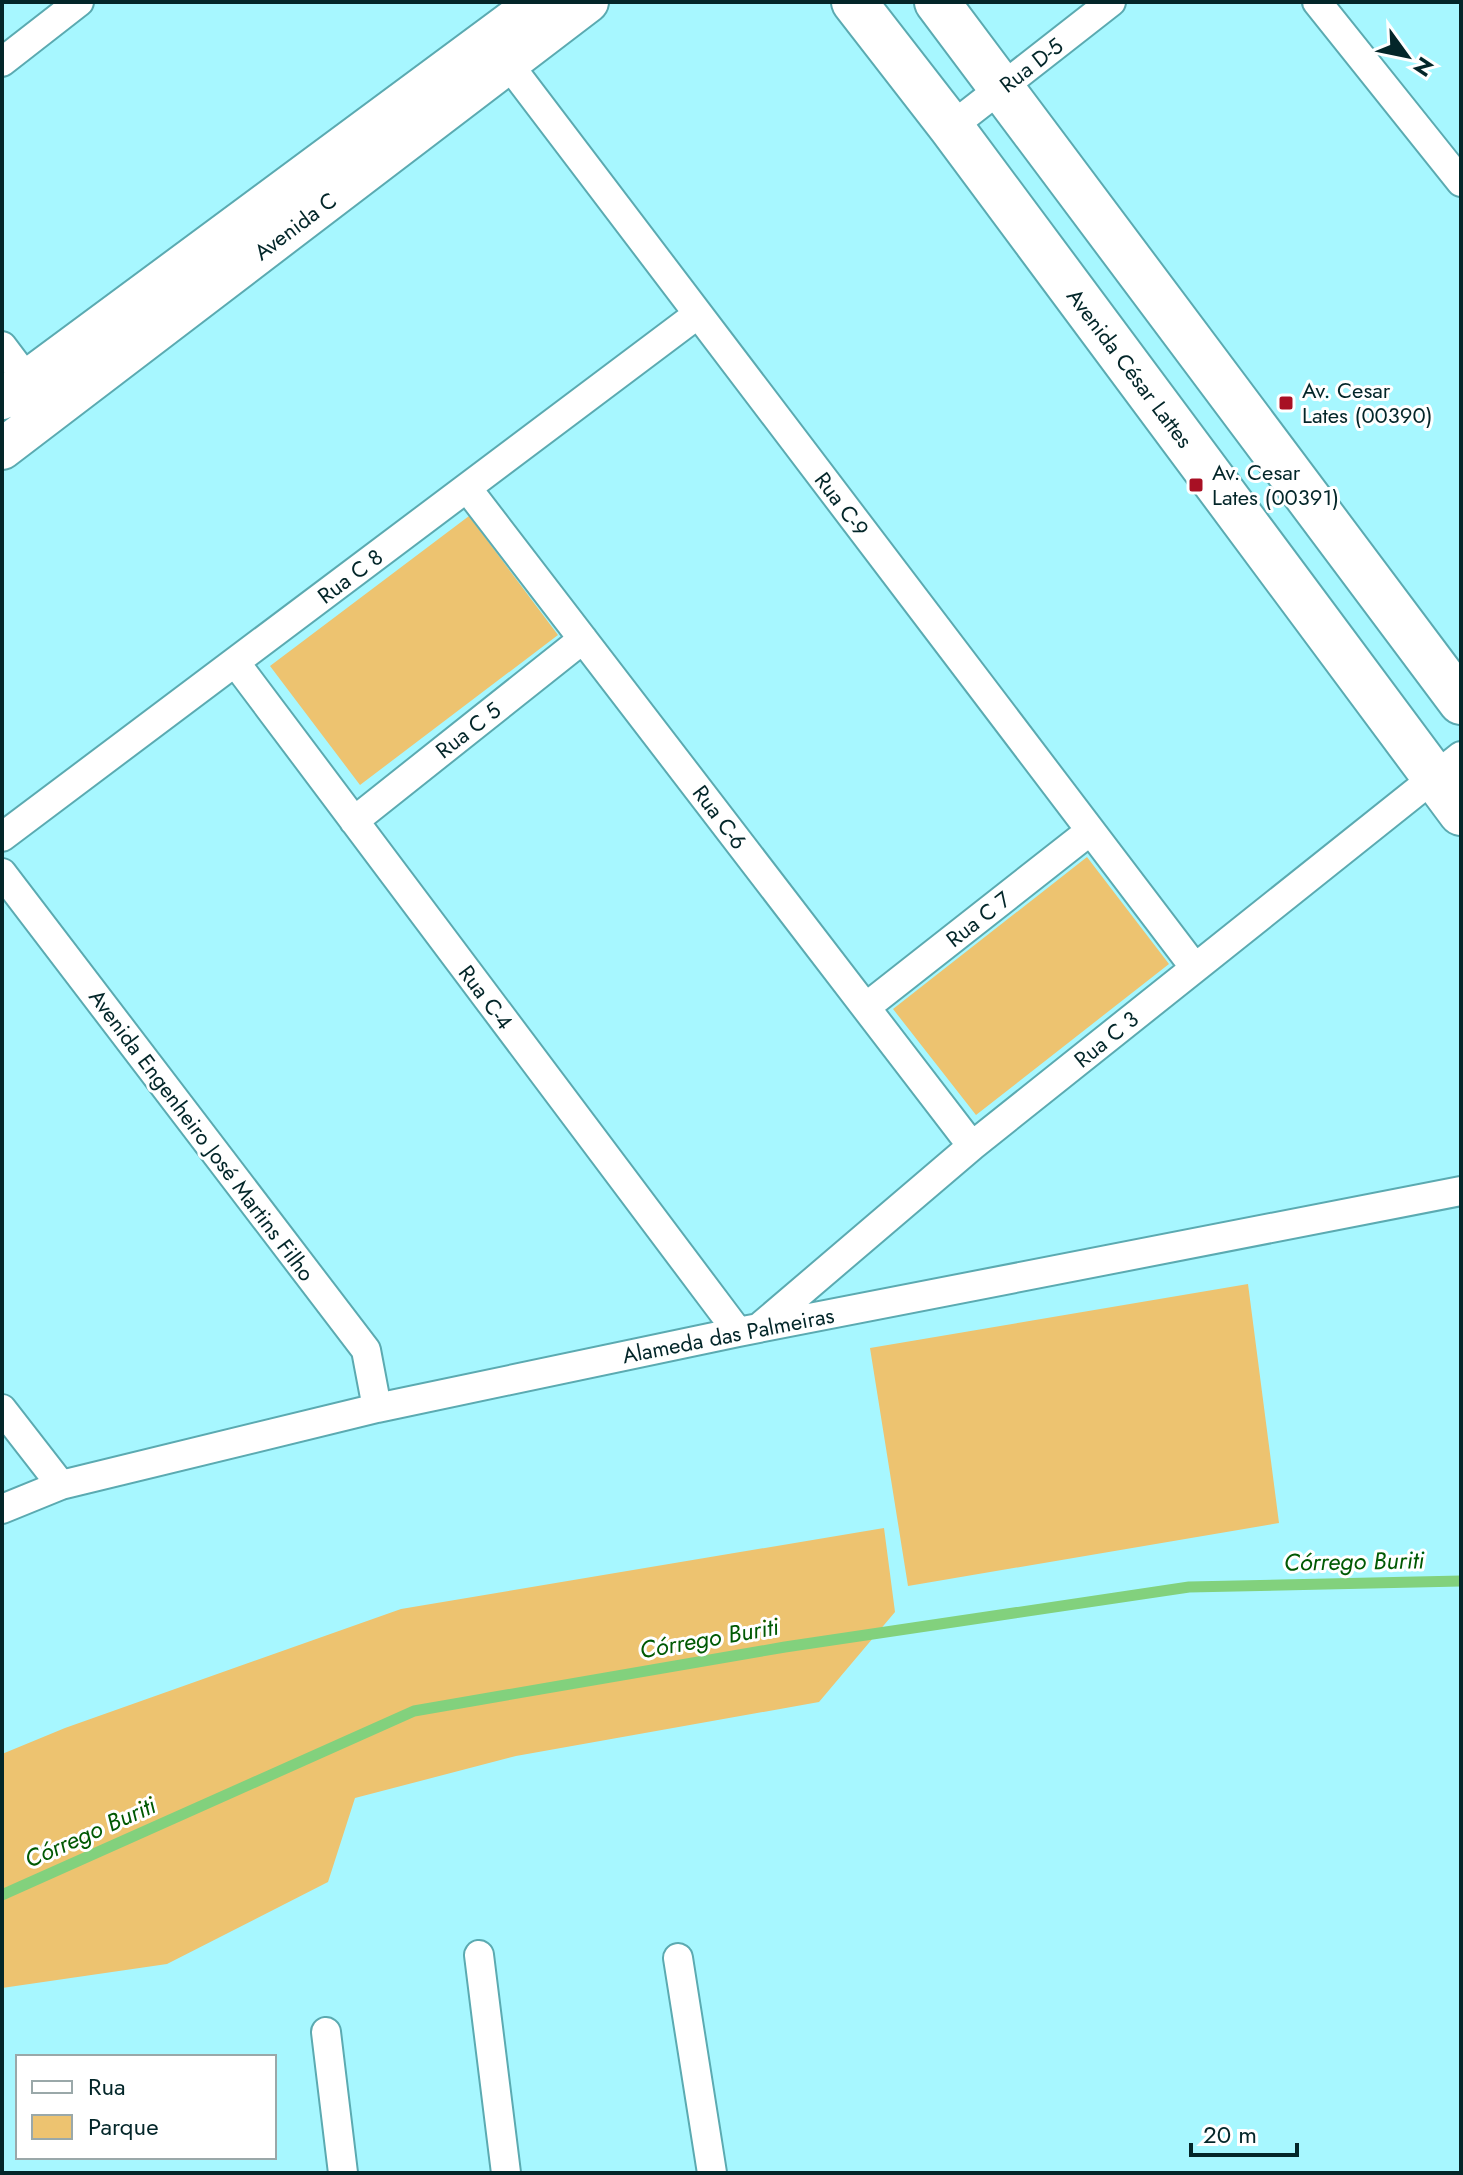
<svg xmlns="http://www.w3.org/2000/svg" width="1463" height="2175" font-family="Jost,sans-serif">
<rect width="100%" height="100%" fill="#a7f7ff"/>
<path fill="#edc370" d="M469,516L558,635L360,785L270,666Z
M1087,857L1169,964L976,1115L893,1009Z
M1248,1284L1279,1523L908,1586L870,1348Z
M884,1528L895,1612L819,1702L516,1756L355,1798L328,1882L167,1964L2,1988V1754L65,1728L401,1609Z"/>
<g fill="none" stroke-linecap="round" stroke-linejoin="round">
<path stroke="#82d17d" stroke-width="11" d="M2,1895L414,1711L785,1647L1189,1587L1461,1581"/>
<g stroke="#5baab1" stroke-width="32">
<path id="street" d="M1317,2L1461,182
M497,49L1195,968
M2,62L79,2
M951,127L1111,2
M2,346L39,395
M467,488L972,1146
M235,662L738,1332
M354,821L583,639
M2,837L698,314
M2,873L366,1350L377,1408
M866,1007L1090,831
M761,1326L972,1146L1461,756
M2,1409L61,1485
M2,1509L61,1485L377,1408L738,1332L1461,1191
M479,1955L506,2173
M678,1958L712,2173
M326,2032L343,2173"/>
</g>
<g stroke="#5baab1" stroke-width="44">
<path id="secondary" d="M2,399L538,2
M2,449L588,2"/>
</g>
<g stroke="#5baab1" stroke-width="48">
<path id="primary" d="M854,2L951,127L1461,813
M937,2L1461,702"/>
</g>
<use href="#street" stroke="#fff" stroke-width="28"/>
<use href="#secondary" stroke="#fff" stroke-width="40"/>
<use href="#primary" stroke="#fff" stroke-width="44"/>
</g>
<g fill="#a81024" stroke="#fff" stroke-width="3">
<rect x="1278" y="395" width="16" height="16" rx="4"/>
<rect x="1188" y="477" width="16" height="16" rx="4"/>
</g>
<g text-anchor="middle" dominant-baseline="central" stroke-width="6" stroke-linejoin="round" paint-order="stroke">
<g font-size="22" fill="#032629" stroke="#fff">
<text transform="translate(1031 65) rotate(-38)">Rua D-5</text>
<text transform="translate(295 226) rotate(-37)">Avenida C</text>
<text transform="translate(1130 368) rotate(53)">Avenida César Lattes</text>
<text transform="translate(842 504) rotate(53)">Rua C-9</text>
<text transform="translate(350 576) rotate(-37)">Rua C 8</text>
<text transform="translate(468 730) rotate(-38)">Rua C 5</text>
<text transform="translate(720 817) rotate(53)">Rua C-6</text>
<text transform="translate(978 919) rotate(-38)">Rua C 7</text>
<text transform="translate(486 997) rotate(53)">Rua C-4</text>
<text transform="translate(1106 1039) rotate(-39)">Rua C 3</text>
<text transform="translate(202 1135) rotate(53)">Avenida Engenheiro José Martins Filho</text>
<text transform="translate(728 1335) rotate(-11)">Alameda das Palmeiras</text>
</g>
<g font-size="22" fill="#032629" stroke="#fff" text-anchor="start">
<text x="1302" y="390">Av. Cesar<tspan x="1302" dy="25">Lates (00390)</tspan></text>
<text x="1212" y="472">Av. Cesar<tspan x="1212" dy="25">Lates (00391)</tspan></text>
</g>
<g font-size="24" font-style="italic" fill="#005903" stroke="#fff">
<text transform="translate(1354 1561) rotate(-1)">Córrego Buriti</text>
<text transform="translate(709 1638) rotate(-10)">Córrego Buriti</text>
<text transform="translate(90 1832) rotate(-24)">Córrego Buriti</text>
</g>
</g>
<rect width="1463" height="2175" fill="none" stroke="#032629" stroke-width="8"/>
<rect x="16" y="2055" width="260" height="104" fill="#ffffff" stroke="#9aa8a9" stroke-width="2"/>
<rect x="32" y="2081" width="40" height="12" fill="#ffffff" stroke="#9aa8a9" stroke-width="2"/>
<text x="88" y="2095" font-size="24" fill="#032629">Rua</text>
<rect x="32" y="2115" width="40" height="24" fill="#edc370" stroke="#9aa8a9" stroke-width="2"/>
<text x="88" y="2135" font-size="24" fill="#032629">Parque</text>
<g transform="translate(1407 56) rotate(123)" stroke="#ffffff" stroke-width="6" paint-order="stroke">
<path d="M0-6L14 30L0 20L-14 30Z" fill="#032629"/>
<text y="-12" font-size="22" font-weight="bold" text-anchor="middle" fill="#032629">N</text>
</g>
<path d="M1191 2143v12h106v-12" fill="none" stroke="#032629" stroke-width="4"/>
<text x="1203" y="2143" font-size="24" fill="#032629" stroke="#ffffff" stroke-width="6" paint-order="stroke">20 m</text>
</svg>
